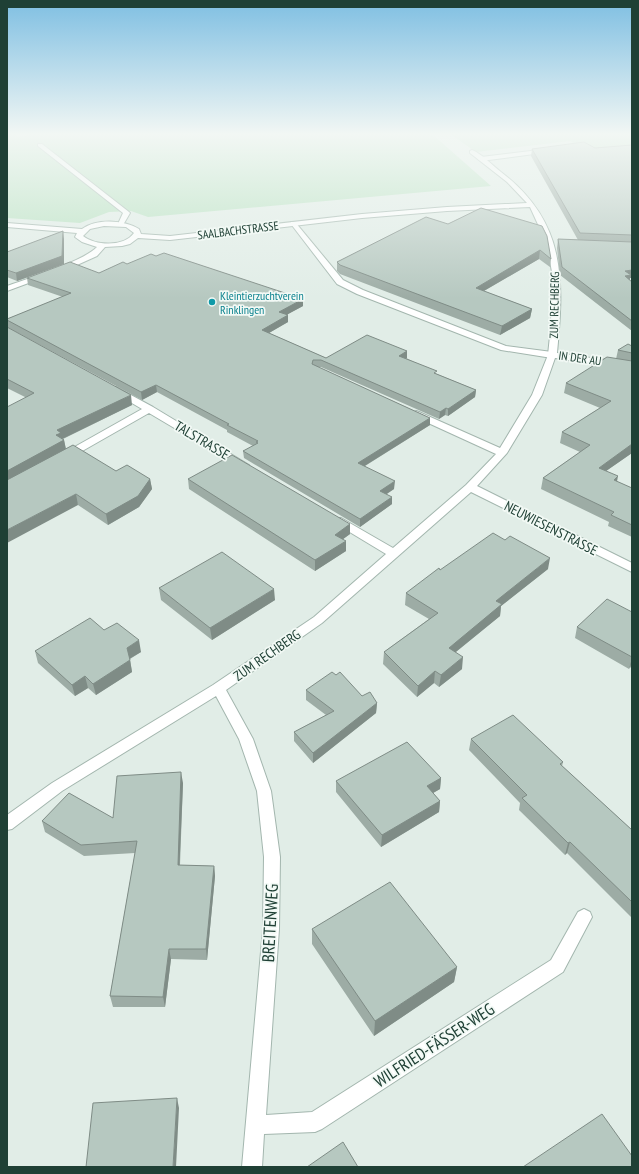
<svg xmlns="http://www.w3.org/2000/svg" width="639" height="1174" font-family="'PT Sans Narrow',sans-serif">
<rect width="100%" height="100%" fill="#e1ede7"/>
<path fill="#b7e1c0" d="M7,134H15L18,137L32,134H432L491,186L148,217L131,211L109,212L80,223L7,218Z
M450,134H632V151L594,155L570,141L476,152Z"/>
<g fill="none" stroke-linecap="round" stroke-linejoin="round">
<g stroke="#a3b6ae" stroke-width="2">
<path id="lane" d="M38,144H42L129,212L130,213L123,225L118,224L123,213L38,146Z
M547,149L549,150V152L481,161L478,159L481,157Z
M291,222H295L343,280L363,290L506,346L552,352L556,355L552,358L501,350L357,294L337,284L291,224Z"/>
</g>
<g stroke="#a3b6ae" stroke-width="2">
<path id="street" d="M472,150C482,154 492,165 501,172C566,222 564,278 557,353L632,364V370L555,358L542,395L507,453L477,486L632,563V572L471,492L322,623L226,690L253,739L271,791L280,857L279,929L266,1115L312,1112L551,960L578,912L584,909L590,912L592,917L563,972L322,1129L315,1132L264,1134L262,1167H242L263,929L264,857L257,791L239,739L216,696L62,791L12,829L7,830V815L52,783L213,685L314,617L386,554L333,522L331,520L333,518H341L393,548L466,485L496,454L413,416L411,414L416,411L419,412L500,448L532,395L548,355L551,326L552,272L547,244L530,207L447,211L362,218L170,240L138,238L130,244L122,246L105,247L97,256L77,265L7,291V286C29,278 82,262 97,247L82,242L75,237L77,233L7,227V223L82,229C97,218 124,220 139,229L141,234L170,236L362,214L447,207L527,203L507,182L470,153V151ZM104,226L126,227L134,233C124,247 96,246 83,236L90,229Z
M116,387L153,407L249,465L248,467H240L149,413L70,458H62L61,456L62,454L142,409L113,392L111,390L113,388Z"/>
</g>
<use href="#lane" fill="#fff" fill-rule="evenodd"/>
<use href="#street" fill="#fff" fill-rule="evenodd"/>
</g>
<path fill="#9daca5" d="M632,145V278H630V280L632,282V331L560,275L557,248L558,239L578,240L531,156L532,149L595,148Z
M448,224L542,226L551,259L550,267L539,259L484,291L532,309L530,318L500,335L340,274L337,271V262Z
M64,239V264L17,281L7,277V252Z
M127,264L303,306L286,315H288V322L269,333L326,358L407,351V358H406L437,374L476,390L475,397L448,416L445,415L439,419L321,367H318L430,418V425L365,466L394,489L387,494L392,504L360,527L244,458L243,451L253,446L227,432V430L157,392L142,400L7,327V319L63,297L28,285L27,278L99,273Z
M7,327L132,405L63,439L64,440L66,449L116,471L150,479L152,489L139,507L108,525L78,505L25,397L7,388Z
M632,346V453L606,471L617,482L632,488V537L608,526L609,522L541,489L543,478L580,452L560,443L562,432L600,408L564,393L566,383L616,359L618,350Z
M188,479L350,524V534L343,539L346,551L315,571L189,489Z
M548,569L501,606L500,616L456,652L462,669L439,687L434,683L417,697L383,664L384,652L429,619L405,605L406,593L440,570Z
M159,588L275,600L212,640L161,600Z
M632,612V669L630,667L629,669L575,638L577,627Z
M104,630L141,652L130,659L132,672L96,695L88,688L75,696L38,663L35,651Z
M306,690L362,696L377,703L376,713L313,763L294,741V732L326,715L306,700Z
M471,739L563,762L562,766L632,830V918L567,853L565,855L519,810L520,803L469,750Z
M441,778L440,789L433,793L440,801L439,812L381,847L336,792V781Z
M183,783L180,865L214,866L215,876L207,960L171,959L165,1007H113L110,996L135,853L84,856L45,832L42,821L113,818Z
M312,929L457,967L454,982L374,1036L312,944Z"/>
<path fill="#7f8c86" d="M63,231L64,239V264L17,281L16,273Z
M540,250L539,259L475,296L476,288Z
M632,270V278H630L629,284L623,285L625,271Z
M303,299V306L279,319V312Z
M532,309L530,318L500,335L502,326Z
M288,315V322L262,337V330Z
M407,351V358L399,363V356Z
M156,385L157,392L142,400L141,392Z
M476,390L475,397L448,416V409Z
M131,395L132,405L62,439L64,440L66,450L7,483V471L56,435L57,430Z
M446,408L445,415L439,419L440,412Z
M430,418V425L358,470V463Z
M632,444V453L596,478L599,468Z
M618,476L616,487L614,480Z
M150,479L152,489L139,507L108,525L106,514Z
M395,481L394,489L380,498V491Z
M76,494L78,505L7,543V530Z
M392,497V504L360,527V519Z
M350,524V534L335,545V535Z
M346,541V551L315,571V560Z
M550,558L548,569L501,606L500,616L447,659L449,648L496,601Z
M274,589L275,600L212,640L210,628Z
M139,640L141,652L129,659L127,648Z
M463,657L462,669L439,687L441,675Z
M632,658V661L630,667L629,669Z
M130,660L132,672L96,695L93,684Z
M435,671L434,683L417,697L418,686Z
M85,676L88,688L75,696L72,685Z
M377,703L376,713L313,763V753Z
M181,772L183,783L179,876L178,865Z
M441,778L440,789L426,797L427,786Z
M440,801L439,812L381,847L382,835Z
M570,842L567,853L565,855L568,843Z
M214,866L215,876L207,960L206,949Z
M169,949L171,959L165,1007L163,997Z
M457,967L454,982L374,1036L375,1021Z
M177,1098L179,1108L176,1167H173Z"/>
<path fill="#b6c8c0" stroke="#7f8c86" d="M584,142L595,148L632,145V235L580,233L532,149Z
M481,208L542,226L547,236L551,259L540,250L476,288L532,309L502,326L340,265L337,262L426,217L448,224Z
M63,231L62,256L16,273L7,270V252Z
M558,239L632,242V270L625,271L631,275L625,276L632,282V321L562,267Z
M164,253L303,299L279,312L288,315L262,330L326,358L367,335L407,351L399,356L437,371L434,373L476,390L448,409L446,408L440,412L321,360H313L312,364L430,418L358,463L395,481L380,491L392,497L360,519L243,451L258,443L256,442L258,441L227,425L229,424L156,385L141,392L7,320V319L71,293L27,278L70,262L99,273L123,262L127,264L151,254L156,256Z
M7,327L131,395L57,430L61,433L56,435L64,440L7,471V407L34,393L7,379Z
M628,344L632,346V353L618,350Z
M607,357L632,361V444L599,468L618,476L614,480L632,488V525L611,515L614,512L543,478L590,445L562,432L611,401L566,383Z
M73,445L116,471L127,465L150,479L138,496L106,514L76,494L7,530V480Z
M232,455L350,524L335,535L346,541L315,560L188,479Z
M493,533L505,540L510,536L550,558L496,601L502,604L449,648L463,657L441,675L435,671L418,686L384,652L438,613L406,593L439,568L440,570Z
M222,552L274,589L210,628L159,588Z
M607,599L632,612V657L577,627Z
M90,618L104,630L117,623L139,640L127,648L130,660L93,684L85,676L72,685L35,651Z
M332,672L336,675L340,672L362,696L370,692L377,703L313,753L294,732L334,711L306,690Z
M513,715L563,762L560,764L632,830V902L570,842L568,843L522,798L527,795L471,739Z
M407,742L441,778L427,786L440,801L382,835L336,781Z
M181,772L178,865L214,866L206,949H169L163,997L110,996L137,841L81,845L42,821L69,793L113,818L117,776Z
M390,882L457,967L375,1021L312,929Z
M177,1098L173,1167H86L93,1103Z
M602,1114L632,1156V1167H523Z
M343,1142L358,1167H307Z"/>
<linearGradient id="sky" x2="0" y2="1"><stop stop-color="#7fbfe2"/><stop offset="0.45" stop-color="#f2f7f4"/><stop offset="1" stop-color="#f2f7f4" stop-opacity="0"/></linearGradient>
<rect width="639" height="298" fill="url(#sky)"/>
<circle fill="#0f9aa8" stroke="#f2f9f5" stroke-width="1.5" cx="212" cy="302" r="4"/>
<g text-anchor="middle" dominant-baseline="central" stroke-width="3.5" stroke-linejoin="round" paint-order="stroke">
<g font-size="12" fill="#1f4035" stroke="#f2f9f5">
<text transform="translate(238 230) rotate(-7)">SAALBACHSTRASSE</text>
<text transform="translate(554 305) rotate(-89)">ZUM RECHBERG</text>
<text transform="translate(580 358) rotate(8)">IN DER AU</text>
</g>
<g font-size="12" fill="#0d838f" stroke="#f2f9f5" text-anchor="start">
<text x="220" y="295">Kleintierzuchtverein<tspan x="220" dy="14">Rinklingen</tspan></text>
</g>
<g font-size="14" fill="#1f4035" stroke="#f2f9f5">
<text transform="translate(202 440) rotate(31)">TALSTRASSE</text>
<text transform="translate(551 528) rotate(27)">NEUWIESENSTRASSE</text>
<text transform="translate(267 655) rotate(-35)">ZUM RECHBERG</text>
</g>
<g font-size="17" fill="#1f4035" stroke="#f2f9f5">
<text transform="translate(270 923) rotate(-87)">BREITENWEG</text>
<text transform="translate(434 1045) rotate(-33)">WILFRIED-FÄSSER-WEG</text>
</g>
</g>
<rect width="639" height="1174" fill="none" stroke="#1f4035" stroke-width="16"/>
</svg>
